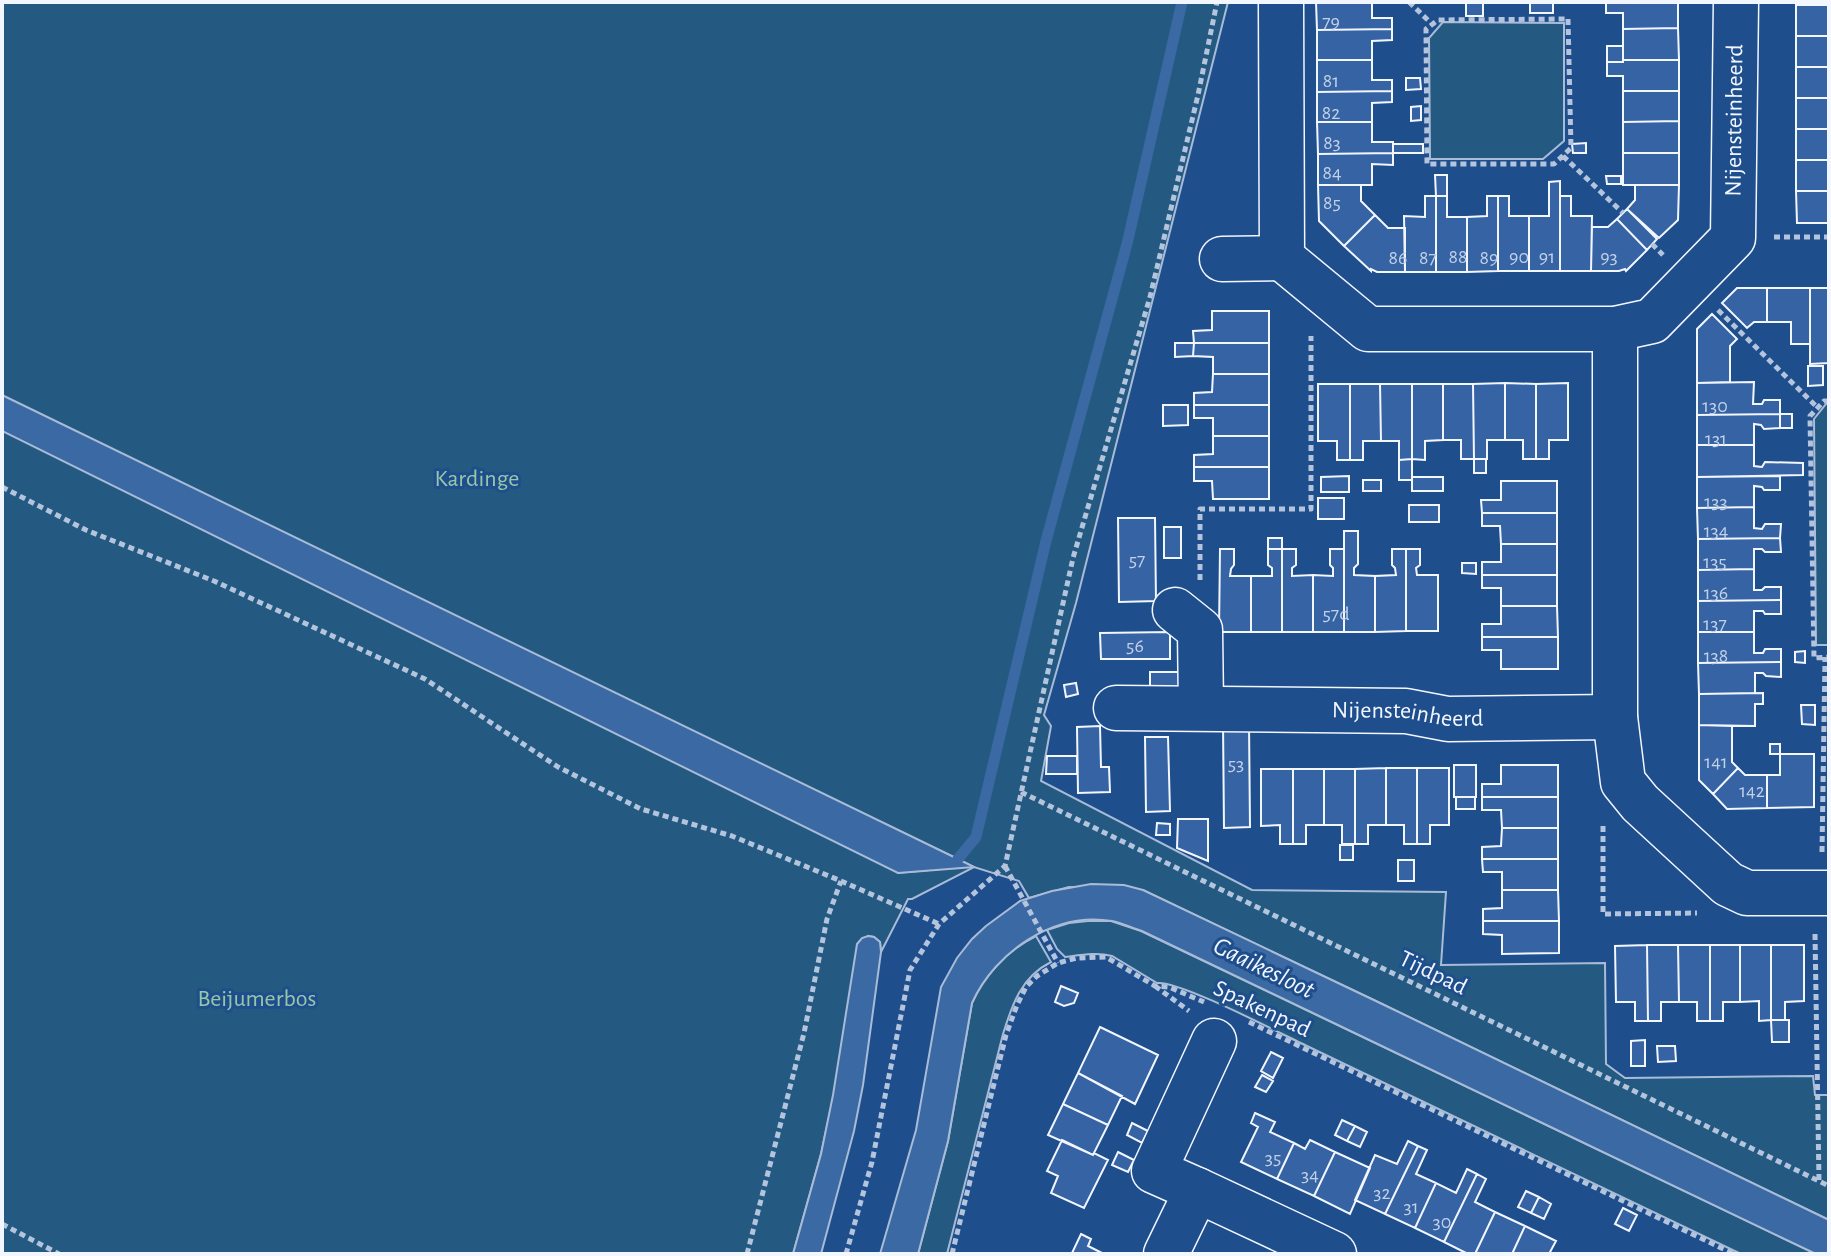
<svg xmlns="http://www.w3.org/2000/svg" width="1831" height="1256" font-family="'Alegreya Sans',sans-serif">
<rect width="100%" height="100%" fill="#1f4e8c"/>
<path fill="#245a82" stroke="#a8bbd7" stroke-width="2" fill-rule="evenodd" d="M2,2H1228L1076,603L1044,715L1051,726L1041,781L1252,890L1446,892L1441,965L1605,963L1606,1064L1625,1078L1813,1076L1815,1095H1829V1220L1380,1003L1143,890L1069,887L1029,898L1019,881L974,867L912,899H908L881,952L880,942L874,937L868,936L821,1154L793,1254H2ZM882,823H883L972,866L898,873Z
M1443,22L1564,23V141L1543,159H1430L1429,38Z
M1826,404H1829V645H1816L1814,419Z
M1088,921H1111L1141,931L1816,1254H1741C1597,1185 1452,1116 1307,1046C1281,1034 1179,980 1157,983L1112,956C1097,952 1081,955 1065,957L1057,949L1047,930L1069,923Z
M1036,936L1051,962C1021,977 1012,1005 1003,1034L947,1254H918L948,1141L972,1003C985,974 1008,950 1036,936Z"/>
<path fill="#3b69a3" stroke="#a8bbd7" stroke-width="2" d="M2,395L958,859L974,867L898,873L2,431Z
M1091,884L1124,885L1143,890L1380,1003L1829,1220V1254H1816L1142,931C1132,928 1122,923 1112,921C1054,911 995,952 972,1003L948,1141L918,1254H880L916,1130L941,987L957,958L972,939L986,926L1020,901L1052,891Z
M868,936L874,937L880,942L881,952L863,1085L854,1131L821,1254H793L821,1154L833,1095L857,944L862,938Z"/>
<g fill="none" stroke-linecap="round" stroke-linejoin="round">
<path stroke="#3b69a3" stroke-width="11" d="M958,859L976,837L1046,541L1127,244L1182,2"/>
</g>
<path fill="#3563a3" stroke="#f2f6ff" stroke-width="2" d="M1316,2H1372V18H1392V29L1317,30Z
M1466,2H1483V16H1466Z
M1530,2H1553V13H1530Z
M1606,2H1678V28L1623,29V13H1606Z
M1796,2H1829V5H1796Z
M1796,5H1829V36H1796Z
M1678,28L1679,60H1623V29Z
M1392,29V40L1372,41V60H1317V30Z
M1796,36H1829V67H1796Z
M1607,46H1623V62H1607Z
M1317,60H1372V80H1392V91L1317,92Z
M1623,60H1679V91H1623V76H1607V62H1623Z
M1796,67H1829V98H1796Z
M1406,78H1420L1421,89L1406,90Z
M1392,91V102L1372,103V122H1317V92Z
M1623,91H1679V121L1623,122Z
M1796,98H1829V129H1796Z
M1421,106V120L1411,121V107Z
M1679,121V153H1623V122Z
M1317,122H1372V142H1393V153L1318,154Z
M1796,129H1829V160H1796Z
M1586,143V153H1573L1572,144Z
M1393,144H1423V153H1393Z
M1393,153V165L1372,164V185H1318V154Z
M1623,153H1679V185H1623Z
M1796,160H1829V191H1796Z
M1435,175H1447V196H1436Z
M1606,176H1621V184H1607Z
M1560,181V271H1529V216H1549V182Z
M1318,185H1361V201L1375,215L1344,246L1319,221Z
M1635,185H1679L1678,220L1659,238L1627,209L1635,200Z
M1796,191H1829V223H1797Z
M1425,196H1436V272H1405L1404,216L1425,217Z
M1436,196H1447V217H1467V272H1436Z
M1487,196H1498V271L1467,272V217L1487,216Z
M1498,196H1509V216H1529V271H1498Z
M1560,196H1571V216H1592L1591,271H1560Z
M1627,209L1657,239L1647,250L1617,219Z
M1375,215L1388,228H1405V272H1377L1371,269V271L1344,246Z
M1617,219L1647,250L1626,271L1625,269L1619,271H1591L1592,227H1608Z
M1737,288H1767V322H1754L1747,328L1722,303Z
M1767,288H1810V344H1791V322H1767Z
M1810,288H1829V363L1810,364Z
M1212,311H1269V343H1194L1193,331L1212,330Z
M1712,314L1737,339L1730,346V382L1697,383V329Z
M1175,343H1194L1193,356L1175,357Z
M1194,343H1269V374H1213V357L1193,356Z
M1808,366H1823V385L1808,386Z
M1213,374H1269V405H1194V393L1212,392Z
M1754,382L1753,404H1762L1764,400H1780V414L1697,415V383Z
M1505,383L1536,384V459H1523V440H1505Z
M1505,383V440H1487V459H1474L1473,384Z
M1568,383V440H1549V459H1536V384Z
M1318,384H1350V460H1337V441H1318Z
M1350,384H1380L1381,441H1363V460H1350Z
M1380,384H1412V459L1399,460V441H1381Z
M1412,384H1443V440L1425,441V460L1412,459Z
M1443,384H1473L1474,459H1461V440H1443Z
M1163,405H1188V425L1163,426Z
M1194,405H1269V436H1213V418H1194Z
M1780,414V428L1764,429L1761,425L1754,424V445H1697V415Z
M1780,414H1792V428H1780Z
M1213,436H1269V467H1194V455L1213,454Z
M1697,445H1754V466L1762,467L1765,462L1803,463V475L1697,477Z
M1412,459V480H1399V460Z
M1474,459H1486V473H1474Z
M1194,467H1269V499H1213L1212,481H1194Z
M1349,476V492H1321V477Z
M1780,476V490H1764L1762,487L1754,486V507L1697,508V477Z
M1412,477H1443V491H1412Z
M1363,480H1381V491H1363Z
M1501,481H1557V513H1482L1481,500H1501Z
M1318,498H1344V519H1318Z
M1409,505H1439V522H1409Z
M1754,507V528L1762,529L1765,524H1781L1780,538L1698,539L1697,508Z
M1482,513H1557V544H1501L1500,526H1482Z
M1118,518H1155L1156,601L1119,602Z
M1164,527H1181V558H1164Z
M1344,531H1358V564L1354,568V575L1375,576V632H1344Z
M1268,538H1282V549H1268Z
M1780,538L1781,552H1765L1762,549H1754V569L1698,570V539Z
M1501,544H1557V575H1482V562H1501Z
M1220,549H1234V565L1231,569L1230,576H1251V632H1219Z
M1268,549H1282V632H1251V576H1272V568L1268,565Z
M1282,549H1296V565L1292,568V576L1313,575V632H1282Z
M1330,549H1344V632H1313V575L1333,576V568L1330,565Z
M1392,549H1406V631L1375,632V576L1396,575L1395,568L1392,565Z
M1406,549H1420V565L1416,568L1417,575H1438V631H1406Z
M1462,563H1476V574L1462,573Z
M1754,569V590H1762L1765,587H1781V600L1698,601V570Z
M1482,575H1557V606H1501V588H1482Z
M1781,600V614H1765L1763,611H1754V632H1698V601Z
M1501,606H1557L1558,637H1482V624H1501Z
M1170,632V659H1101L1100,633Z
M1698,632H1754V653H1763L1765,649H1781V662L1698,663Z
M1482,637H1558V669H1501V650H1482Z
M1805,651V663L1795,662V652Z
M1781,662V677L1766,676L1763,673H1755V693L1699,694L1698,663Z
M1150,672H1181L1180,690H1150Z
M1076,683L1078,694L1066,697L1064,685Z
M1763,693V704H1755V726L1699,725V694Z
M1801,705H1815V725L1802,724Z
M1223,722H1249L1250,827L1224,828Z
M1699,725L1732,726V762L1738,768L1713,794L1699,780Z
M1100,726L1101,767H1109L1110,792L1078,793L1077,727Z
M1145,737H1168L1170,811L1146,812Z
M1770,744H1780V754H1770Z
M1780,754H1814V807L1767,808V775H1780Z
M1047,756H1077V774H1046Z
M1454,765H1476V797H1454Z
M1501,765H1558V797H1482V784H1501Z
M1386,768H1417V844H1404V825H1386Z
M1386,768V825H1368V844H1355V769Z
M1417,768H1449V825H1430V844H1417Z
M1738,768L1745,775H1767V808L1727,809L1713,794Z
M1261,769H1293V844H1280V825L1261,826Z
M1293,769H1324V825H1306V844H1293Z
M1324,769H1355V844H1342V825H1324Z
M1456,797H1475V809H1456Z
M1482,797H1558V828H1502L1501,810H1482Z
M1178,819H1208V861L1177,848Z
M1157,823L1170,824V835H1156Z
M1502,828H1558V859H1482V847L1501,846Z
M1340,845H1353V860H1340Z
M1482,859H1558V890H1502V872H1483Z
M1398,860H1414V881H1398Z
M1502,890H1558L1559,921H1483V909L1502,908Z
M1483,921H1559V953L1502,954V935L1483,934Z
M1647,945H1678L1679,1002H1661V1021H1648Z
M1647,945L1648,1021H1635V1002H1616L1615,946Z
M1678,945H1710V1021H1697V1002H1679Z
M1710,945H1740V1002H1723V1021H1710Z
M1740,945H1771V1020L1759,1021V1001L1740,1002Z
M1771,945H1804V1001L1785,1002V1020H1771Z
M1061,986L1078,993L1074,1003L1064,1006L1055,1002Z
M1771,1020H1789V1042H1772Z
M1100,1027L1158,1055L1135,1104L1078,1073Z
M1645,1040V1066H1631V1041Z
M1657,1046H1675L1676,1061L1658,1062Z
M1271,1052L1283,1058L1273,1078L1261,1071Z
M1078,1073L1122,1096L1108,1125L1063,1104Z
M1262,1075L1273,1081L1266,1092L1255,1087Z
M1063,1104L1108,1125L1093,1155L1048,1135Z
M1255,1113L1275,1122L1270,1132L1294,1143L1277,1179L1241,1162L1258,1127L1251,1123Z
M1342,1120L1355,1126L1347,1141L1335,1135Z
M1132,1123L1148,1131L1142,1143L1127,1135Z
M1355,1126L1367,1132L1360,1147L1347,1141Z
M1062,1140L1093,1155L1094,1153L1108,1160L1084,1208L1051,1193L1058,1176L1047,1171Z
M1310,1140L1335,1152L1314,1196L1277,1179L1294,1143L1305,1149Z
M1408,1141L1418,1146L1385,1214L1355,1200L1375,1155L1397,1164Z
M1418,1146L1427,1150L1416,1174L1436,1183L1415,1228L1385,1214Z
M1118,1152L1134,1160L1128,1172L1112,1165Z
M1335,1152L1370,1168L1350,1214L1314,1196Z
M1467,1169L1477,1174L1444,1242L1415,1228L1436,1183L1456,1193Z
M1477,1174L1486,1179L1475,1202L1495,1212L1475,1254H1468L1444,1242Z
M1526,1191L1539,1197L1531,1213L1518,1207Z
M1539,1197L1551,1204L1544,1219L1531,1213Z
M1623,1208L1637,1215L1629,1231L1615,1224Z
M1495,1212L1525,1226L1512,1254H1475Z
M1525,1226L1556,1241L1549,1254H1512Z
M1081,1234L1091,1239L1088,1246L1104,1254L1072,1253Z"/>
<g fill="none" stroke-linecap="round" stroke-linejoin="round">
<g stroke="#f2f6ff" stroke-width="47">
<g id="minor">
<path id="s1" d="M1281,2L1282,258L1368,329H1615L1652,321L1733,238L1736,2"/>
<path d="M1222,259L1282,258"/>
<path d="M1615,329V717L1623,782L1640,803L1728,884L1747,893H1829"/>
<path d="M1175,610L1200,630L1201,708"/>
<path id="s2" d="M1116,708L1406,711L1448,719L1615,717"/>
<path d="M1197,1190L1334,1254"/>
<path d="M1166,1254L1197,1190L1154,1171L1214,1041"/>
</g>
</g>
<path stroke="#b3c4dc" stroke-width="5" stroke-dasharray="6 4" stroke-linecap="butt" d="M1409,2L1432,24
M1568,19L1571,148L1554,164H1427L1426,29L1438,20Z
M1563,156L1623,213
M1774,237H1829
M1652,244L1663,255
M1718,310L1818,408
M1829,401H1824L1810,416L1814,658L1829,657
M2,487L86,530L214,581L425,679L558,767L641,809L732,836L841,881L939,924
M1200,580V509H1311V336
M1021,792L1829,1186
M1603,826V914L1697,913
M1822,852L1825,657
M1005,866L1058,963
M1815,934L1819,1181
M1155,986L1189,1011
M1249,1022L1734,1254
M2,1224L59,1254
M747,1254L804,1033L827,919L841,881
M846,1254L872,1162L910,970L939,924L1005,866L1073,558L1150,297L1198,95L1217,2
M952,1254L1006,1035L1017,1005L1026,987L1037,976L1058,963L1077,958L1106,957L1155,986L1169,987L1204,1002"/>
<use href="#minor" stroke="#1f4e8c" stroke-width="44"/>
</g>
<g text-anchor="middle" dominant-baseline="central" stroke-width="6" stroke-linejoin="round" paint-order="stroke">
<g font-size="20" fill="#c3d1e8">
<text x="1331" y="22">79</text>
<text x="1331" y="81">81</text>
<text x="1331" y="113">82</text>
<text x="1332" y="143">83</text>
<text x="1332" y="173">84</text>
<text x="1332" y="203">85</text>
<text x="1458" y="257">88</text>
<text x="1519" y="257">90</text>
<text x="1547" y="257">91</text>
<text x="1609" y="257">93</text>
<text x="1398" y="258">86</text>
<text x="1428" y="258">87</text>
<text x="1489" y="258">89</text>
<text x="1715" y="406">130</text>
<text x="1716" y="439">131</text>
<text x="1716" y="502">133</text>
<text x="1716" y="531">134</text>
<text x="1137" y="560">57</text>
<text x="1715" y="562">135</text>
<text x="1716" y="593">136</text>
<text x="1336" y="614">57d</text>
<text x="1715" y="624">137</text>
<text x="1135" y="646">56</text>
<text x="1716" y="656">138</text>
<text x="1716" y="762">141</text>
<text x="1236" y="764">53</text>
<text x="1752" y="791">142</text>
<text x="1273" y="1158">35</text>
<text x="1310" y="1175">34</text>
<text x="1382" y="1193">32</text>
<text x="1411" y="1207">31</text>
<text x="1442" y="1222">30</text>
</g>
<g font-size="24" fill="#f2f6ff" stroke="#1f4e8c">
<text stroke="none"><textPath href="#s1" startOffset="886">Nijensteinheerd</textPath></text>
<text stroke="none"><textPath href="#s2" startOffset="292">Nijensteinheerd</textPath></text>
<text transform="translate(1433 973) rotate(26)">Tijdpad</text>
<text transform="translate(1262 1009) rotate(25)">Spakenpad</text>
</g>
<g font-size="24" fill="#97c8a6" stroke="#1f4e8c">
<text x="477" y="479">Kardinge</text>
<text x="257" y="999">Beijumerbos</text>
</g>
<g font-size="26" font-style="italic" fill="#f2f6ff" stroke="#1f4e8c">
<text transform="translate(1264 968) rotate(26)">Gaaikesloot</text>
</g>
</g>
<rect width="1831" height="1256" fill="none" stroke="#f2f6ff" stroke-width="8"/>
</svg>
